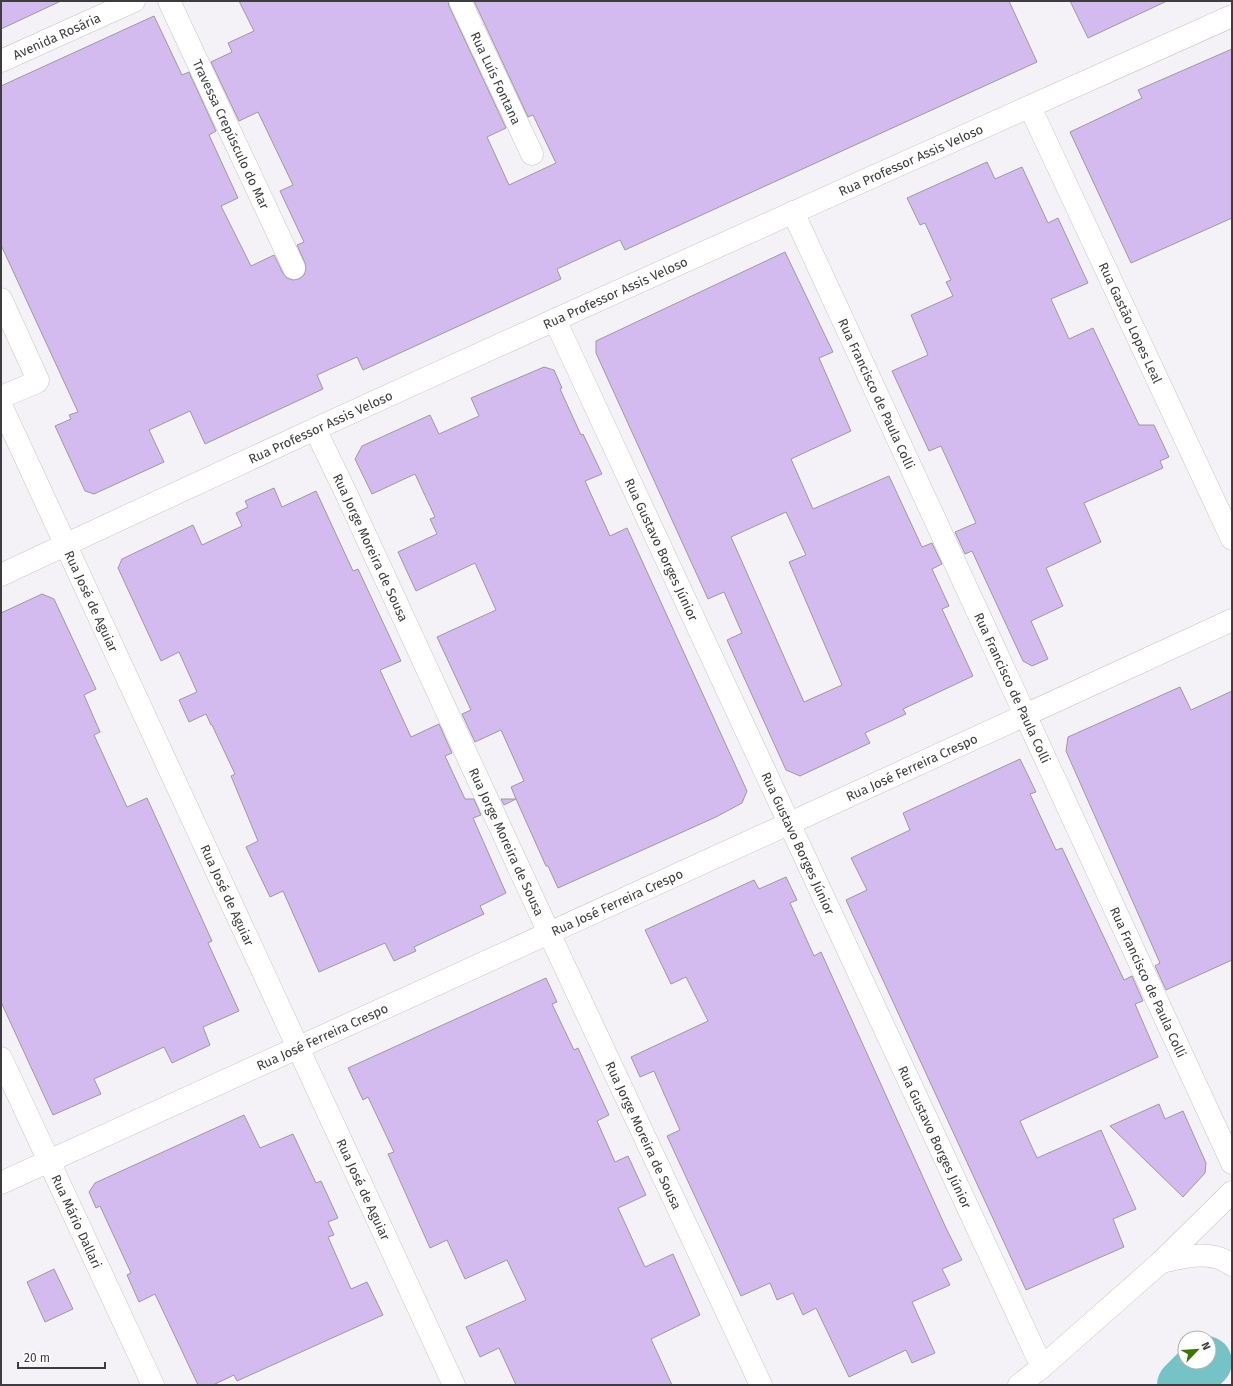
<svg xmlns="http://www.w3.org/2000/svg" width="1233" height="1386" font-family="'Fira Sans',sans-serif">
<rect width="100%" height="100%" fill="#f4f2f6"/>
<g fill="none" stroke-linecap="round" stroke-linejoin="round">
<path stroke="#75c3c7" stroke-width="52" d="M1183,1385L1206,1362"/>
</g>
<path fill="#d3baef" stroke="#9c9a9e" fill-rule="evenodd" d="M1,1H61L1,29Z
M239,1H448L449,6L506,128L487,137L509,185L556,163L533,115L528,117L474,1H1009L1037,62L625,250L620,240L557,269L561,279L363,370L357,357L317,375L323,389L205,444L190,411L149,430L164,462L94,494L85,491L55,426L71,419L69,415L78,412L1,245V86L154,16L182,75L189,72L216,131L209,135L238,198L221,206L251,266L274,255L283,273L287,278L293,280L299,279L304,275L306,269L305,263L297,245L304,242L280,191L293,185L258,112L239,121L211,62L232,52L228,43L254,31Z
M1070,1H1167L1088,38Z
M1232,49V218L1131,263L1070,132L1142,98L1138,90Z
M987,162L995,179L1022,167L1048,223L1058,218L1088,283L1051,299L1069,339L1093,328L1139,425H1154L1169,457L1160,461L1163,468L1084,503L1101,542L1046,568L1063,606L1031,621L1048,659L1032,666L1023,661L972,551L965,554L955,532L976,523L941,446L929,451L892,371L928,355L911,315L953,296L946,282L951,280L925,223L920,225L907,198Z
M785,252L833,352L819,358L851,431L791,459L813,509L889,476L922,547L932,543L942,564L932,569L949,606L942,609L973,676L903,709L906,714L865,733L870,743L800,776L786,770L727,640L742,633L724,592L708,599L596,353V341ZM786,512L806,555L789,562L842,685L804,702L731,537Z
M544,367L554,370L562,388L560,389L581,435L583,434L602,474L585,481L610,536L627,528L747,791L742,803L716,817L558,888L548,866H546L516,799L504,805L501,799H516L511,787L524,781L501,730L475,742L462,714L471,710L437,637L496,610L475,563L416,591L398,552L437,534L430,519L435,517L415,474L372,494L355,459L362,446L430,415L439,434L479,416L471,398Z
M274,488L282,507L316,491L353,571L358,569L401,661L380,670L411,737L439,724L452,753L445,756L465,799H474L481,815L473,818L506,893L480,906L484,914L414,947L416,951L394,961L385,943L319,972L283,891L270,897L246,847L258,841L231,776L235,774L212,725H211L206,714L189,722L179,700L197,692L179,652L161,661L118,568L122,559L193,525L202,545L242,526L236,513L248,507L245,501Z
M42,594L54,599L96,689L84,695L100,732L94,735L127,807L147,798L212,941L208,943L239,1011L203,1027L210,1045L172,1063L164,1047L94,1079L101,1094L53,1115L1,1002V613Z
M1180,687L1191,710L1232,691V960L1166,990L1155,966L1160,963L1066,751L1068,737Z
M1020,759L1036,792L1030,794L1056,850L1062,848L1124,980L1132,976L1143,1001L1135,1004L1158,1057L1020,1121L1037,1158L1101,1130L1136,1209L1113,1219L1124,1247L1026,1290L846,900L867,890L851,858L910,830L903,813Z
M786,877L797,900L790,903L814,956L821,952L946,1228L962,1260L942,1269L950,1285L912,1302L935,1353L912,1363L906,1350L849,1377L816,1308L803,1315L793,1293L777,1300L770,1283L741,1296L667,1136L680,1130L654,1071L640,1077L631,1057L708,1021L686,977L671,984L645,930L754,880L759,889Z
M546,978L557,1002L552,1004L574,1050L578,1048L609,1115L597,1121L615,1162L628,1156L646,1195L618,1208L645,1267L673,1254L700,1315L651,1339L672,1385H516L499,1348L480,1357L466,1327L526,1300L507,1260L465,1279L447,1240L430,1248L388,1154L394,1152L368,1097L363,1100L348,1068Z
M1159,1104L1165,1119L1183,1111L1206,1163L1205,1173L1183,1197L1110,1126Z
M244,1115L260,1148L293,1134L316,1183L321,1181L338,1218L328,1222L334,1235L328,1237L351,1289L367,1282L383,1315L237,1381L234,1375L213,1385H198L155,1294L139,1302L127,1275L131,1273L100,1206L96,1208L89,1192L95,1183Z
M54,1269L73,1309L45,1322L27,1282Z"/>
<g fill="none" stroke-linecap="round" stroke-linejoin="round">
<g stroke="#c7c5c9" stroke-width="23">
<g id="minor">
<path id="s1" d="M169,1L294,268"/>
<path id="s2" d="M460,1L532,154"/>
<path id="s3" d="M1,61L134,1"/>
<path id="s4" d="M1030,107L1232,539"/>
<path id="s5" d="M793,212L1232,1163"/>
<path d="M1,299L38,380L37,382L1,397"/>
<path id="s6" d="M555,320L1042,1367"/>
<path id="s7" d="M1,405L454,1385"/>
<path id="s8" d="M315,429L345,491L549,933L761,1385"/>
<path id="s9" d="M1,575C409,383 821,200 1232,16"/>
<path id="s10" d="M1,1058L153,1385"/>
<path id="s11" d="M1,1183L788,824L1232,620"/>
</g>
</g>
<g stroke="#c7c5c9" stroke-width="23">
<path id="tertiary" d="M1161,1262C1184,1257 1211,1249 1232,1265
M1019,1385L1042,1367L1161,1262L1232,1192"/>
</g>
<use href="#minor" stroke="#fff" stroke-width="22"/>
<use href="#tertiary" stroke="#fff" stroke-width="22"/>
</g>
<g text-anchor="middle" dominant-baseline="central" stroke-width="3" stroke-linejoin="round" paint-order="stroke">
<g font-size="13" fill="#3d3c3e" stroke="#fff">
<text stroke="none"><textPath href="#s3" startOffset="61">Avenida Rosária</textPath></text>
<text stroke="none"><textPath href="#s2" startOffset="85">Rua Luís Fontana</textPath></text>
<text stroke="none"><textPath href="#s1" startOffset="147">Travessa Crepúsculo do Mar</textPath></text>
<text stroke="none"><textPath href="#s9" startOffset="1000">Rua Professor Assis Veloso</textPath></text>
<text stroke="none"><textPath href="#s9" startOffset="676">Rua Professor Assis Veloso</textPath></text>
<text stroke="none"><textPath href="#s4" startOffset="238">Rua Gastão Lopes Leal</textPath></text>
<text stroke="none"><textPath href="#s5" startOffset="200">Rua Francisco de Paula Colli</textPath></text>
<text stroke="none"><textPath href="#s9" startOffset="352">Rua Professor Assis Veloso</textPath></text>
<text stroke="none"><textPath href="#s8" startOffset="131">Rua Jorge Moreira de Sousa</textPath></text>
<text stroke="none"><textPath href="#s6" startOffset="253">Rua Gustavo Borges Júnior</textPath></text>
<text stroke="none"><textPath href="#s7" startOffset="216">Rua José de Aguiar</textPath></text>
<text stroke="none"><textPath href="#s5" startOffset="524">Rua Francisco de Paula Colli</textPath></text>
<text stroke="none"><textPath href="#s11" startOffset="1001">Rua José Ferreira Crespo</textPath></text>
<text stroke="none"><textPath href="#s8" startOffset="455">Rua Jorge Moreira de Sousa</textPath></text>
<text stroke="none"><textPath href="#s6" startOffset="577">Rua Gustavo Borges Júnior</textPath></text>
<text stroke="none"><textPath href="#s7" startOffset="540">Rua José de Aguiar</textPath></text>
<text stroke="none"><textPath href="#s11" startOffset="677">Rua José Ferreira Crespo</textPath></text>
<text stroke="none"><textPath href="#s5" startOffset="848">Rua Francisco de Paula Colli</textPath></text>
<text stroke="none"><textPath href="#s11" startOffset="353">Rua José Ferreira Crespo</textPath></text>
<text stroke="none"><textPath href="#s8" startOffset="779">Rua Jorge Moreira de Sousa</textPath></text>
<text stroke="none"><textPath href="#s6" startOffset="901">Rua Gustavo Borges Júnior</textPath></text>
<text stroke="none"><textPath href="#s7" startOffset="864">Rua José de Aguiar</textPath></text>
<text stroke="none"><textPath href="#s10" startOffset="180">Rua Mário Dallari</textPath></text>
</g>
</g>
<rect width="1233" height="1386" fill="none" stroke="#3d3c3e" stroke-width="4"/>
<g transform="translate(1197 1350) rotate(65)"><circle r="19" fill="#ffffff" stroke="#b1b1b2"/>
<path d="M0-3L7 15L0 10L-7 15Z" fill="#3c7405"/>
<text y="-6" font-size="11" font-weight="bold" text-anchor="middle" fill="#3d3c3e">N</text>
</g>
<path d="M18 1362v6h87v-6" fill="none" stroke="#3d3c3e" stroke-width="2"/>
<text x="24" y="1362" font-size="12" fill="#3d3c3e" stroke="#ffffff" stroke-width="3" paint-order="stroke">20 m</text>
</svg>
